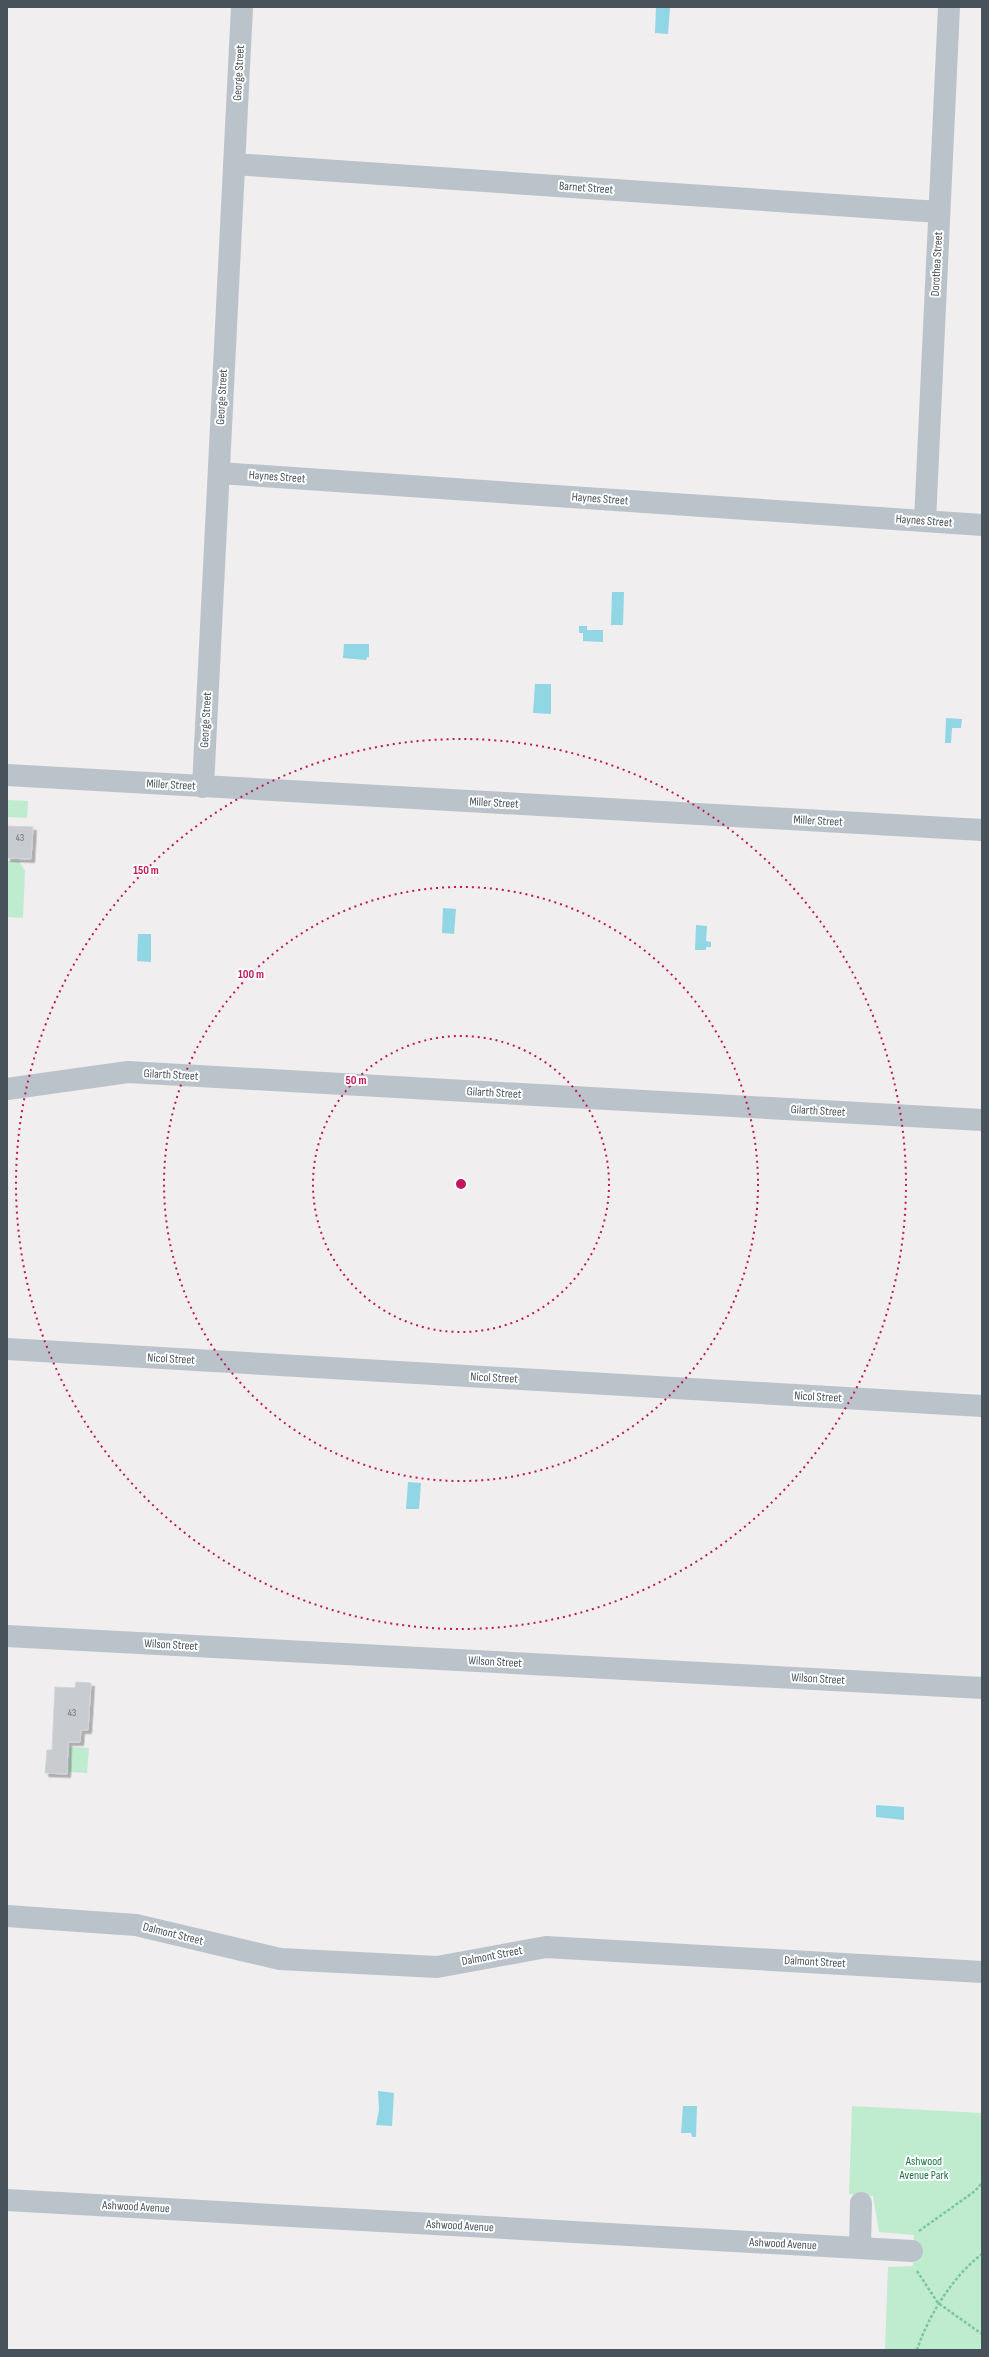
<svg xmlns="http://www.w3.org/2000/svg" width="989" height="2357" font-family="'Sofia Sans Condensed',sans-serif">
<defs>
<filter id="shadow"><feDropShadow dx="3.5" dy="3.5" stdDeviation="0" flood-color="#0004"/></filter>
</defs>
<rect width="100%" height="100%" fill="#f0eeee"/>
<path fill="#bfebce" d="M7,800L28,801L27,818L7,817Z
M7,861H19L25,871L23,918L7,917Z
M70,1747L89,1748L87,1773L69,1772Z
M852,2106L982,2113V2350H885L888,2267L913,2266L914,2235L879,2232L873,2196L849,2194Z"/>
<path fill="#90d6e4" d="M656,7L670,8L668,34L655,33Z
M612,592H624L623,625H611Z
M579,626H587V630H603V642L583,641V633H579Z
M344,644H369V657H367L366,660L343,658Z
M535,684H551V714L533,713Z
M946,718L962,719L961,728H952L951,743H945Z
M443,908L456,909L454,934L442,933Z
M696,925L707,926L706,941L711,942V947H706V950H695Z
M138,934H151V962L137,961Z
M408,1482L421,1483L419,1509H406Z
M876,1805L904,1807V1820L876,1817Z
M378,2091L394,2093L392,2126L376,2125L379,2110Z
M683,2106H697L696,2137H692L691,2133H681Z"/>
<path fill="#c8cbd0" stroke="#d2d4d9" filter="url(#shadow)" d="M7,826L33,827L31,859L7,858Z
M76,1682L91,1683L88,1730H81L80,1742H68L67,1774L45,1773L47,1750H52L55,1687L75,1688Z"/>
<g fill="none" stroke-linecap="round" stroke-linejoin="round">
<path stroke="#7ac69d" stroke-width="2.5" stroke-dasharray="3 2" stroke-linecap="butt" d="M919,2231L975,2191L982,2183
M917,2271L938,2303L982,2334
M917,2350C928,2316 953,2276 982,2254"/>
<path stroke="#bac3ca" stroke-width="22" d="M234,164L939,212
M219,473L982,525
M925,521L949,7
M7,775L982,830
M203,787L242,7
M7,1089L128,1072L982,1120
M7,1349L982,1406
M7,1636L982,1688
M7,1916L136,1925L280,1959L437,1967L546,1947L982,1972
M7,2200L912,2251
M860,2248L861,2203"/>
</g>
<g fill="none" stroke="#c2185b" stroke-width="2" stroke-dasharray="2 4">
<circle cx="461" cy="1184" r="148"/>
<circle cx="461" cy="1184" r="297"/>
<circle cx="461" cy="1184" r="445"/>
</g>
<g text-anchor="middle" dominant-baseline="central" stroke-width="4" stroke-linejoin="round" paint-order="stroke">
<g font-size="10" fill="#677078">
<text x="20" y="838">43</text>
<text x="72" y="1713">43</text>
</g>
<g font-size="12" fill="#47525a" stroke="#fff">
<text transform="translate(239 73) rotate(-87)">George Street</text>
<text transform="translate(586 188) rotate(4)">Barnet Street</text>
<text transform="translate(937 264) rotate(-87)">Dorothea Street</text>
<text transform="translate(222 397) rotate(-87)">George Street</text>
<text transform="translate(277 477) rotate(4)">Haynes Street</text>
<text transform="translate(600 499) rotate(4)">Haynes Street</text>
<text transform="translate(924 521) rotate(4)">Haynes Street</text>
<text transform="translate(206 720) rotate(-87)">George Street</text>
<text transform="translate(171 785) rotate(3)">Miller Street</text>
<text transform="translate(494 803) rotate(3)">Miller Street</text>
<text transform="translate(818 821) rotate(3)">Miller Street</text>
<text transform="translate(171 1075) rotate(3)">Gilarth Street</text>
<text transform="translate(494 1093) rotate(3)">Gilarth Street</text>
<text transform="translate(818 1111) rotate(3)">Gilarth Street</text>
<text transform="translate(171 1359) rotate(3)">Nicol Street</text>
<text transform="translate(494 1378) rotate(3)">Nicol Street</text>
<text transform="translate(818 1397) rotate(3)">Nicol Street</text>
<text transform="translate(171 1645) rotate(3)">Wilson Street</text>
<text transform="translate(495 1662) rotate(3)">Wilson Street</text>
<text transform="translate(818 1679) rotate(3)">Wilson Street</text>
<text transform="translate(173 1934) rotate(14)">Dalmont Street</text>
<text transform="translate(492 1956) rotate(-11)">Dalmont Street</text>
<text transform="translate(815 1962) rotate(3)">Dalmont Street</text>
<text transform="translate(136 2207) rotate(3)">Ashwood Avenue</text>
<text transform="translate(460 2226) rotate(3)">Ashwood Avenue</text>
<text transform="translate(783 2244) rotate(3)">Ashwood Avenue</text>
</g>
<g font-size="12" fill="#1e7546" stroke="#fff">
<text x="924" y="2161">Ashwood<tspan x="924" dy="14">Avenue Park</tspan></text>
</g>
</g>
<circle cx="461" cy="1184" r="6" fill="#c2185b" stroke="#fff" stroke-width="2"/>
<g font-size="12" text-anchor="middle" font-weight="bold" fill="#c2185b" stroke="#fff" stroke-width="4" stroke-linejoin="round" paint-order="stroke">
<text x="146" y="874">150 m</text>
<text x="251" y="978">100 m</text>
<text x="356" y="1084">50 m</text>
</g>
<rect width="989" height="2357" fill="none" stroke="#47525a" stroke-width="16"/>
</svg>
